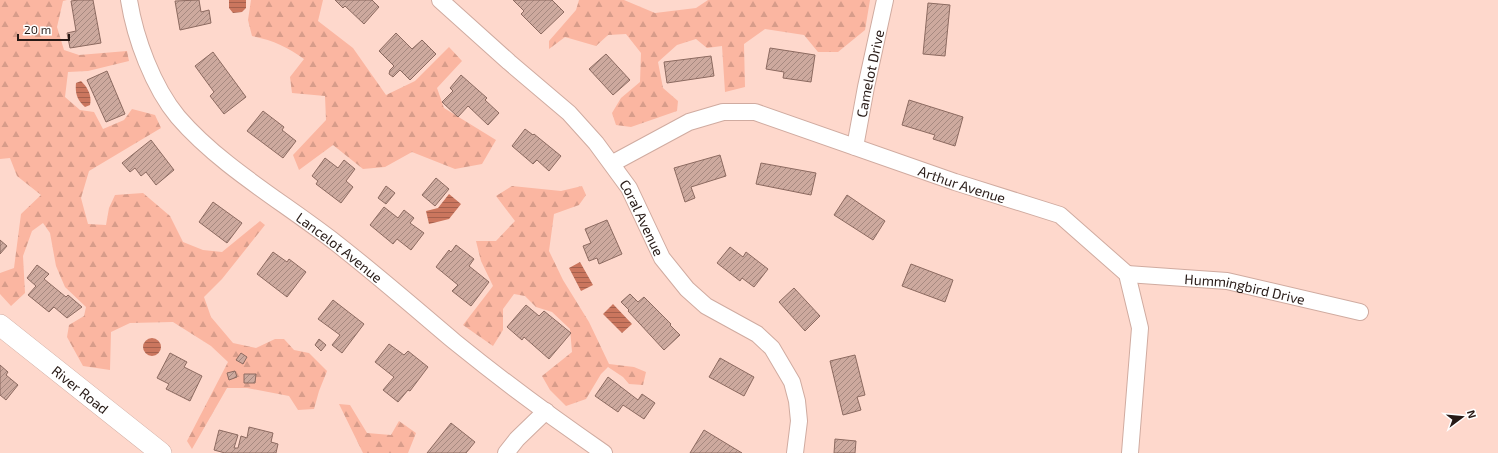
<svg xmlns="http://www.w3.org/2000/svg" width="1498" height="453" font-family="'Exo 2',sans-serif">
<defs>
<pattern id="forest-firs" width="22" height="20" patternUnits="userSpaceOnUse"><rect width="22" height="20" fill="#fbb6a1"/><path d="M5 1l3.5 6h-7zM16 11l3.5 6h-7z" fill="#d79c8a"/></pattern>
<pattern id="water-rules" width="6" height="5" patternUnits="userSpaceOnUse"><rect width="6" height="5" fill="#cb765e"/><path d="M0 2.5h6" fill="none" stroke="#a5604d"/></pattern>
<pattern id="building-hatch" width="6" height="6" patternUnits="userSpaceOnUse"><rect width="6" height="6" fill="#cda99e"/><path d="M-1 1l2-2M0 6l6-6M5 7l2-2" fill="none" stroke="#a68980"/></pattern>
</defs>
<rect width="100%" height="100%" fill="#fed8cc"/>
<path fill="url(#forest-firs)" d="M0,0H67L63,1L57,27L64,50L79,55L127,51L129,61L88,71L68,72L65,97L80,110L94,112L103,129L124,120L132,109L155,115L161,128L89,171L81,198L88,224L106,225L109,208L115,195L143,193L170,216L183,242L203,250L222,252L260,221L265,225L222,279L204,297L211,317L233,343L256,348L275,339H284L294,350L309,353L327,371L319,391L314,409L298,410L289,396L247,388H227L192,449L187,441L228,362L211,346L173,322L130,323L111,332L110,370L83,366L67,337L69,325L84,316L86,307L65,287L56,266L50,233L43,223L32,231L23,256L25,293L11,306L0,294V273L14,268L21,214L41,195L17,176L10,158L0,159Z
M251,0H323L318,21L353,48L386,95L415,81L449,47L462,61L437,88L444,108L496,140L482,164L455,169L412,152L385,167L363,169L333,145L299,170L293,155L326,120L325,96L292,93L290,77L304,59C288,47 272,40 252,36L248,20Z
M579,0H624L655,13L696,8L708,0H870L865,30L838,52H818L804,35L765,29L744,44L745,87L725,92L722,46L707,48L696,39L677,45L658,62L663,88L678,101L677,111L631,127L616,125L612,113L621,98L640,82L641,53L626,34L608,35L596,46L565,37L549,49V41L576,10Z
M512,186L561,191L582,186L586,195L579,205L554,214L549,251L563,280L589,322L609,364L634,367L646,372L643,385L629,384L623,377L608,367L601,374L586,399L566,406L550,390L542,376L572,352L570,329L552,312L536,307L525,296L514,294L503,309V330L493,346L463,325L493,286L481,261L476,241H496L515,221L496,196Z
M339,404L350,405L367,433L391,435L399,421L416,433L408,453H363Z"/>
<path fill="url(#water-rules)" d="M229,0H246V8L242,12L233,13L229,8Z
M81,81C88,88 92,95 90,105L85,107C77,100 75,93 76,83Z
M449,194L461,204L449,219L429,224L426,211L438,208Z
M580,262L593,285L581,291L569,268Z
M613,304L632,324L622,333L603,314Z
M143 347a9 9 0 1 1 18 0a9 9 0 1 1-18 0Z"/>
<path fill="url(#building-hatch)" stroke="#8c6a60" d="M78,0H93L101,43L70,48L67,33L76,31L71,1Z
M199,0L201,12L209,10L211,23L180,30L175,1Z
M335,0H372L379,7L364,24L345,6L343,8Z
M513,0H552L564,12L541,34L521,14L524,11Z
M928,3L950,5L945,56L923,54Z
M396,33L412,49L422,40L436,54L410,80L400,70L393,77L389,74L390,70L394,66L379,51Z
M770,48L815,55L811,82L783,78L784,72L766,69Z
M213,52L246,97L224,114L210,96L214,92L195,66Z
M606,54L630,80L613,95L589,69Z
M711,56L714,76L667,83L664,62Z
M107,71L125,114L106,122L87,80Z
M461,75L487,98L485,100L499,113L488,125L468,106L458,117L442,102L453,91L450,88Z
M909,100L963,117L955,146L933,139L935,135L902,125Z
M263,111L284,127L282,130L296,141L283,158L247,131Z
M525,129L533,135L534,134L561,156L549,171L537,160L533,164L512,146Z
M151,140L174,170L156,185L146,172L141,176L135,168L130,172L122,163Z
M720,155L726,176L691,187L695,198L685,202L674,168Z
M325,158L338,168L344,160L355,169L346,181L353,187L341,203L316,184L318,181L312,176Z
M761,163L816,173L811,195L756,184Z
M436,178L449,189L435,206L422,195Z
M386,186L395,193L386,204L378,198Z
M847,195L885,221L873,240L834,215Z
M213,202L242,223L227,243L199,222Z
M384,207L398,218L404,210L414,218L410,223L424,233L411,250L397,239L393,244L370,225Z
M607,220L622,254L599,264L597,258L589,261L583,246L591,243L585,229Z
M0,240L7,246L0,254Z
M456,245L474,259L469,266L489,282L471,306L452,291L458,285L436,267L449,250L451,252Z
M730,247L743,257L746,252L768,269L754,287L742,278L740,281L717,263Z
M273,252L287,262L289,259L306,272L287,297L257,274Z
M911,264L953,280L945,302L902,286Z
M37,265L49,274L44,279L66,297L68,295L82,307L67,318L54,307L49,312L28,295L36,286L27,278Z
M794,288L820,316L805,331L779,302Z
M630,294L638,302L644,297L671,324L670,325L680,335L664,350L628,311L629,310L621,302Z
M333,300L364,324L342,353L332,345L340,335L318,319Z
M526,305L539,316L544,311L571,333L549,359L524,337L522,340L507,327Z
M319,339L326,345L321,351L315,345Z
M389,344L404,355L408,351L428,367L410,391L408,390L398,402L383,390L394,377L375,362Z
M170,353L187,362L184,367L202,376L190,401L166,389L169,384L157,378Z
M241,353L247,357L243,364L236,360Z
M855,355L865,395L857,397L861,410L843,415L830,361Z
M720,358L754,377L744,396L709,377Z
M0,365L8,372L6,375L18,385L6,400L0,395Z
M235,371L237,377L229,380L227,373Z
M244,374H256L255,383H244Z
M608,377L638,400L642,394L655,403L644,419L623,405L618,412L595,396Z
M451,423L475,442L466,453H427Z
M249,427L273,433L271,442L278,444L276,453H225L214,450L219,430L238,435L234,448H238L241,436L247,438Z
M704,430L742,453H690Z
M835,439L856,441L855,453H834Z"/>
<g fill="none" stroke-linecap="round" stroke-linejoin="round">
<g stroke="#d0aba0" stroke-width="18">
<g id="minor">
<path id="s1" d="M129,0C135,38 153,87 178,117C220,166 285,203 336,243C377,275 416,309 455,342C503,381 553,418 604,453"/>
<path id="s2" d="M440,0L509,62L569,113L596,143L629,188L662,258L687,289L706,306L757,334L772,348L792,382L797,401L799,421L795,453"/>
<path id="s3" d="M855,147L866,87L885,0"/>
<path id="s4" d="M613,163L689,122L723,112H755L955,182L1060,215L1127,274L1140,328L1130,453"/>
<path id="s5" d="M1127,274L1227,281L1360,312"/>
<path d="M506,453L517,439L546,411"/>
</g>
</g>
<g stroke="#d0aba0" stroke-width="22">
<g id="tertiary">
<path id="s6" d="M0,325L161,453"/>
</g>
</g>
<use href="#minor" stroke="#fff" stroke-width="16"/>
<use href="#tertiary" stroke="#fff" stroke-width="21"/>
</g>
<g text-anchor="middle" dominant-baseline="central" stroke-width="3.5" stroke-linejoin="round" paint-order="stroke">
<g font-size="14" fill="#271a16" stroke="#fff">
<text stroke="none"><textPath href="#s3" startOffset="75">Camelot Drive</textPath></text>
<text stroke="none"><textPath href="#s4" startOffset="373">Arthur Avenue</textPath></text>
<text stroke="none"><textPath href="#s2" startOffset="300">Coral Avenue</textPath></text>
<text stroke="none"><textPath href="#s1" startOffset="336">Lancelot Avenue</textPath></text>
<text stroke="none"><textPath href="#s5" startOffset="119">Hummingbird Drive</textPath></text>
<text stroke="none"><textPath href="#s6" startOffset="103">River Road</textPath></text>
</g>
</g>
<g transform="translate(1462 417) rotate(74)" stroke="#ffffff" stroke-width="3" paint-order="stroke">
<path d="M0-3L7 15L0 10L-7 15Z" fill="#271a16"/>
<text y="-6" font-size="11" font-weight="bold" text-anchor="middle" fill="#271a16">N</text>
</g>
<path d="M18 34v6h51v-6" fill="none" stroke="#271a16" stroke-width="2"/>
<text x="24" y="34" font-size="12" fill="#271a16" stroke="#ffffff" stroke-width="3" paint-order="stroke">20 m</text>
</svg>
